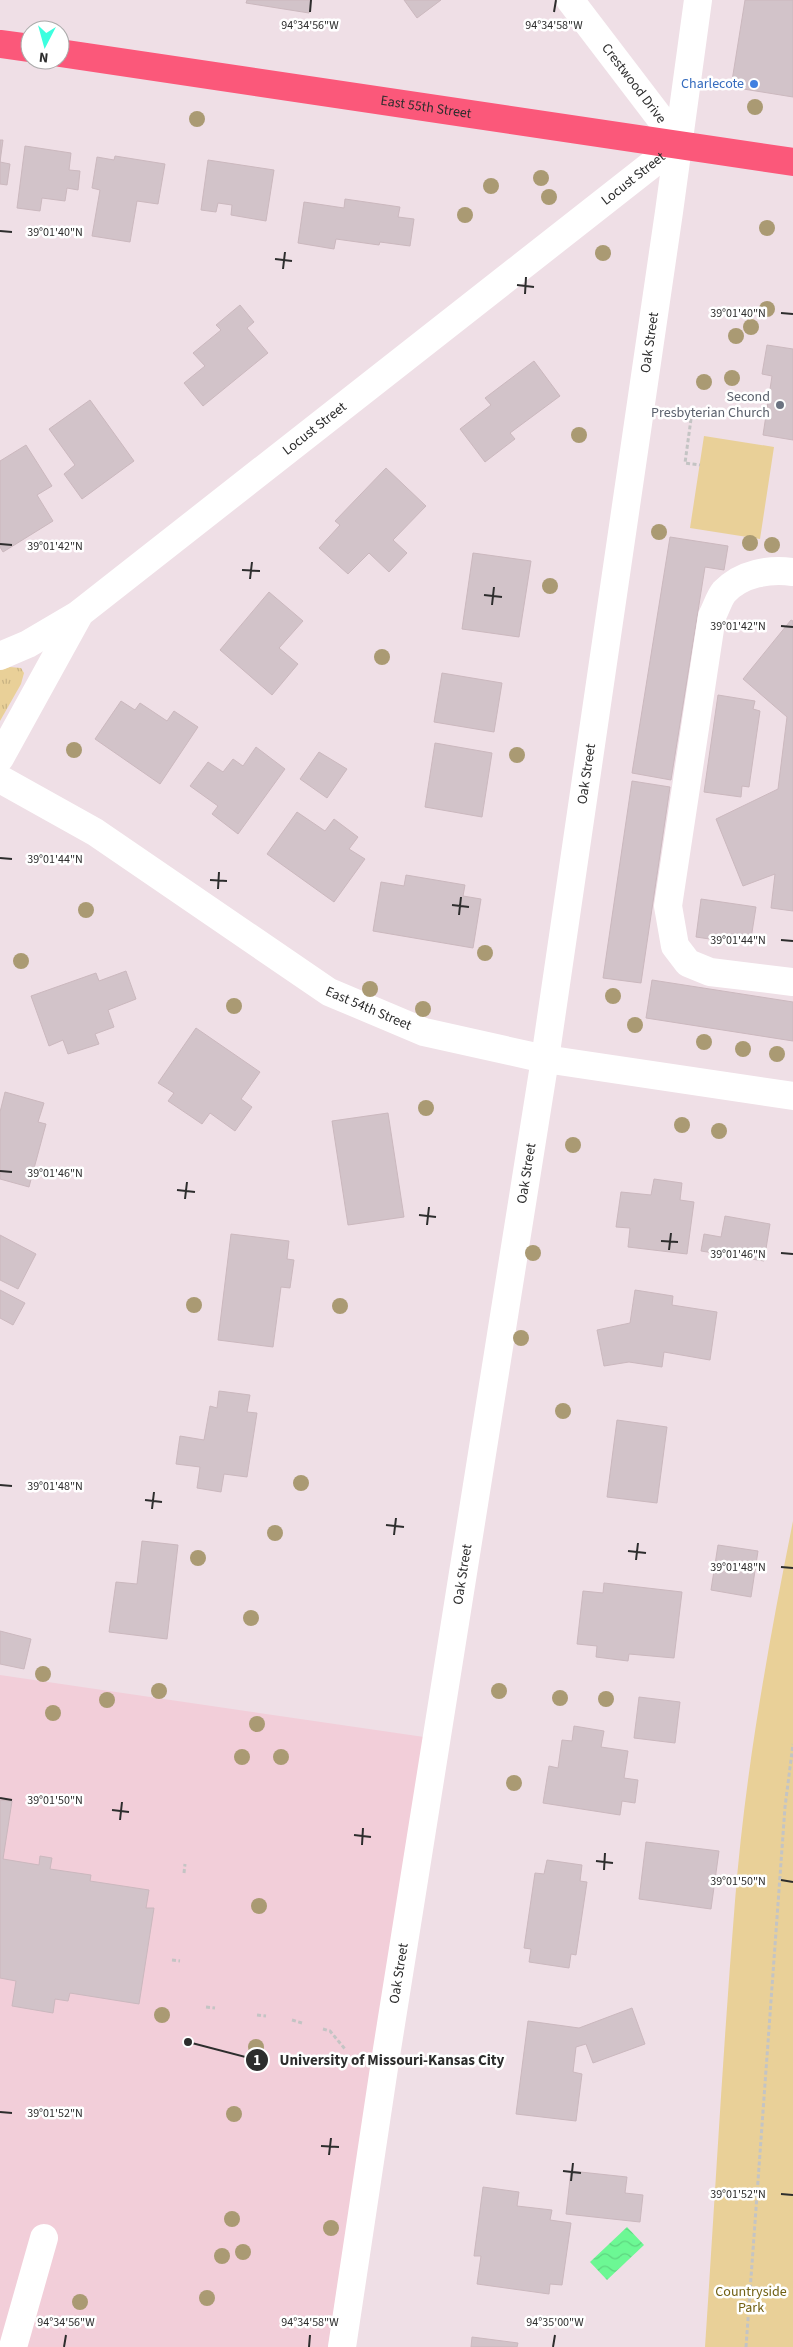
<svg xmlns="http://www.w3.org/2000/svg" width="793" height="2347" font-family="'Source Sans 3',sans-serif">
<defs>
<pattern id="grass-tufts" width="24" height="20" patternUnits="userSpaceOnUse" patternTransform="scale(1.25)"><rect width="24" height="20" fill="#e9d098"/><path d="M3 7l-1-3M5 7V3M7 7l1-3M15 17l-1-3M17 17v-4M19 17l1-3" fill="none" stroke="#c8b383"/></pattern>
<pattern id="water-waves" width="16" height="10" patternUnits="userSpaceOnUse" patternTransform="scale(1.25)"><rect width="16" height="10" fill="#6cf894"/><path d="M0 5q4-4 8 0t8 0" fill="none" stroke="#5ed580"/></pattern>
</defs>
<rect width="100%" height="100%" fill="#efdfe6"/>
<path fill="#f2ced9" d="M0,1675L424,1737L328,2347H0Z"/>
<path fill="url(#grass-tufts)" d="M10,667L21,668L24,673L21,684L0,721V670Z"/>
<path fill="#e9d098" d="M704,436L774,447L760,539L690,528Z
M793,1521V2347H705C715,2198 723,2049 735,1901C745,1773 768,1646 793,1521Z"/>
<path fill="url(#water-waves)" d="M627,2227L644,2245L607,2280L590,2262Z"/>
<path fill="#d2c3c9" stroke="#cbb8be" d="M247,0H311L309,13L246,3Z
M404,0H441L417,18Z
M745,0H793V97L731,87Z
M0,140H3L0,162L10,164L7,185L0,184Z
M25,146L71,153L69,170L80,171L78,190L67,188L65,201L42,198L40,211L17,208Z
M115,156L165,164L158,204L137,201L130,242L92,236L100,190L92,188L97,157L114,160Z
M208,160L274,170L266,221L231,215L232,205L218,203L216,212L201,210Z
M345,199L400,207L398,217L414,219L410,246L380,242L379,245L336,239L334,249L298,243L304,202L344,208Z
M240,305L254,322L247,328L268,353L203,406L184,383L205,366L193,353L221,330L216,325Z
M767,345L793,349V440L763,435L772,376L762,374Z
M534,361L560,396L510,433L515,439L485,462L460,429L491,405L485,398Z
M90,400L134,461L82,499L64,474L75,465L49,429Z
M26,445L52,486L37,495L53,521L3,552L0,547V461Z
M386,468L426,506L393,540L407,553L389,572L369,553L348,574L319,548L340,525L335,521Z
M670,537L728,546L724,570L705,567L671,780L632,773Z
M473,553L531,561L519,637L462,629Z
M269,592L303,621L279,648L298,664L272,695L220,650Z
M791,620L793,621V911L771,908L775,874L743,886L716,819L778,789L787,717L743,679Z
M442,673L502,683L494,732L434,722Z
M718,695L755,701L753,709L760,711L749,787L742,786L741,797L704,792Z
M121,701L135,710L140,703L167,721L174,711L198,727L160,784L95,739Z
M435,743L492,753L482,817L425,807Z
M256,747L285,769L238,834L212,814L218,806L190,786L208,762L223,772L233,759L243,766Z
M319,752L347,769L327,798L300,779Z
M632,781L670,787L641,983L603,978Z
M297,812L325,831L334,819L358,837L349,849L365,859L334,902L267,854Z
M406,875L465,885L463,896L481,899L473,948L373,931L381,882L404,886Z
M701,899L756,907L750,945L696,937Z
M126,971L136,999L108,1010L114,1027L95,1034L99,1044L68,1054L63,1040L49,1046L31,996L96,973L99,981Z
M652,980L793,1002V1041L646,1018Z
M196,1028L260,1072L241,1099L252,1107L235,1131L210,1113L202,1124L168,1101L174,1093L158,1083Z
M5,1092L44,1103L38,1122L46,1124L29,1187L0,1179V1112Z
M388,1113L404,1217L348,1225L332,1121Z
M654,1179L682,1183L680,1200L694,1202L687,1254L628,1247L630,1228L616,1227L621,1192L651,1195Z
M725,1216L770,1224L764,1261L701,1251L704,1234L721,1237Z
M231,1234L289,1241L287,1259L294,1260L290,1288L281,1287L273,1347L218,1340Z
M0,1235L36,1254L18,1289L0,1280Z
M0,1290L25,1303L13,1325L0,1318Z
M635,1290L673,1296L672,1305L717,1312L710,1360L664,1352L662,1367L629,1362L604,1366L597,1330L630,1323Z
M219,1391L250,1395L247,1412L257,1413L247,1477L224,1474L221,1492L197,1488L200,1467L176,1464L180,1436L204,1440L210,1406L217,1408Z
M617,1420L667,1427L657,1503L607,1497Z
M142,1541L178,1545L167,1639L109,1632L116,1582L137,1584Z
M718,1545L758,1551L751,1597L711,1590Z
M604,1583L682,1592L674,1658L629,1654L628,1661L596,1657L597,1646L577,1644L583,1591L603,1593Z
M0,1631L31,1639L24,1669L0,1664Z
M639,1697L680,1702L675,1743L634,1738Z
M574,1726L604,1731L601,1747L628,1751L624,1778L638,1780L635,1803L622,1801L620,1815L543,1803L549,1766L558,1768L562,1740L572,1741Z
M0,1800L12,1801L3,1859L39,1865L40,1856L52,1858L50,1869L91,1875L90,1881L149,1890L146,1908H154L139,2004L70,1993L68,2001L55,1999L53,2013L12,2006L16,1981L0,1978Z
M646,1842L719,1851L711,1909L639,1899Z
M547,1860L582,1865L580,1881L587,1882L576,1955L571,1954L569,1968L529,1962L531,1949L524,1948L535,1873L544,1874Z
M632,2008L645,2044L593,2063L586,2044L576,2047L573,2072L582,2074L576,2121L516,2114L528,2021L579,2028Z
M571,2171L627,2177L625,2193L643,2195L640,2222L566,2214Z
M483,2187L519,2192L517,2206L552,2210L550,2220L571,2223L562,2285L550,2284L549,2294L477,2284L481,2256H474Z
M472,2337L518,2343L517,2347H471Z"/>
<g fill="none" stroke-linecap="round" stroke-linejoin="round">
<path stroke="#c4c4c4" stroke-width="3" stroke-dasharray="4 2.5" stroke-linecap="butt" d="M691,419L685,463L700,465
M184,1873L185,1864
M172,1960L180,1961
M206,2007L215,2008
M257,2015L266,2016
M292,2020L302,2023
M323,2029L330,2031L345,2049
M746,2347L785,1807L793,1744"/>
<g stroke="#fff" stroke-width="28">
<path id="s1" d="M570,0L679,143"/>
<path d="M793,572C769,569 742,573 724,592C719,598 716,609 712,616L668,906L675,946L688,963L710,972L793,982"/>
<path d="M0,656L28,644L79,614"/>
<path id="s2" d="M0,758L80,613L679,143"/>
<path id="s3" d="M0,779L95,832L329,992L424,1032L545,1059L793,1096"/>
<path d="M13,2347L44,2238"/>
<path id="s4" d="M342,2347L384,2068L545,1059L669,212L698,0"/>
</g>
<g stroke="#fb587a" stroke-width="28">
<path d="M0,44L30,48"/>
<path id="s5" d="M60,53L793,162"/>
</g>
</g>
<g fill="#aa9a73">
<circle cx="755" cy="107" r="8"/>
<circle cx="197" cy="119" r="8"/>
<circle cx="541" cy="178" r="8"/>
<circle cx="491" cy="186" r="8"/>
<circle cx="549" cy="197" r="8"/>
<circle cx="465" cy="215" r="8"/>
<circle cx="767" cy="228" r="8"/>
<circle cx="603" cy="253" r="8"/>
<circle cx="767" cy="309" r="8"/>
<circle cx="751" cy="327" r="8"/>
<circle cx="736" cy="336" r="8"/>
<circle cx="732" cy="378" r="8"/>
<circle cx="704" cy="382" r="8"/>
<circle cx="579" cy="435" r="8"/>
<circle cx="659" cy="532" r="8"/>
<circle cx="750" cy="543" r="8"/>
<circle cx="772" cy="545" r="8"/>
<circle cx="550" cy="586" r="8"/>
<circle cx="382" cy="657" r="8"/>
<circle cx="74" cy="750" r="8"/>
<circle cx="517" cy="755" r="8"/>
<circle cx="86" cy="910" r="8"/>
<circle cx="485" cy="953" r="8"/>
<circle cx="21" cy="961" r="8"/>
<circle cx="370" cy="989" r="8"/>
<circle cx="613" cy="996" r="8"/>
<circle cx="234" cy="1006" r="8"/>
<circle cx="423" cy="1009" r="8"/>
<circle cx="635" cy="1025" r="8"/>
<circle cx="704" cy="1042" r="8"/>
<circle cx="743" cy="1049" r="8"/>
<circle cx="777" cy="1054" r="8"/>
<circle cx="426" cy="1108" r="8"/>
<circle cx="682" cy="1125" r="8"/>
<circle cx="719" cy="1131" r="8"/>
<circle cx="573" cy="1145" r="8"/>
<circle cx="533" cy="1253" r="8"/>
<circle cx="194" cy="1305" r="8"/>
<circle cx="340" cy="1306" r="8"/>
<circle cx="521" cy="1338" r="8"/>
<circle cx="563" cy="1411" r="8"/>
<circle cx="301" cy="1483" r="8"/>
<circle cx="275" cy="1533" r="8"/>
<circle cx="198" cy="1558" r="8"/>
<circle cx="251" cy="1618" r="8"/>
<circle cx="43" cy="1674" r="8"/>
<circle cx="159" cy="1691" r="8"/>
<circle cx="499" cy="1691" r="8"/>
<circle cx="560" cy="1698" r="8"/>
<circle cx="606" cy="1699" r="8"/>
<circle cx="107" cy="1700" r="8"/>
<circle cx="53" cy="1713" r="8"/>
<circle cx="257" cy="1724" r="8"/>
<circle cx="242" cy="1757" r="8"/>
<circle cx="281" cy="1757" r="8"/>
<circle cx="514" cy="1783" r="8"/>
<circle cx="259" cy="1906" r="8"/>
<circle cx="162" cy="2015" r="8"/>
<circle cx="256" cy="2047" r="8"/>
<circle cx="234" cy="2114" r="8"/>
<circle cx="232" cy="2219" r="8"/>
<circle cx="331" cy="2228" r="8"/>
<circle cx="243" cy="2252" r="8"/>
<circle cx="222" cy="2256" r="8"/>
<circle cx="207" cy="2298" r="8"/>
<circle cx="80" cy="2302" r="8"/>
</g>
<path fill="none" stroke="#2d2d2d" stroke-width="2" d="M310,12L311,0M554,12L556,0M0,231L12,232M275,259L292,261M283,269L285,252M517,285L534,287M525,294L526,277M781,313L793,314M0,544L12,545M242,570L260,571M250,579L252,562M484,595L502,597M492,605L494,587M781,626L793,627M0,858L12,859M210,880L227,881M218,889L219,872M452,905L469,907M459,915L461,897M781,940L793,941M0,1171L12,1172M177,1190L195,1192M185,1199L187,1182M419,1215L436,1217M427,1225L429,1207M661,1241L678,1242M669,1250L671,1233M781,1253L793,1254M0,1485L12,1486M145,1500L162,1502M152,1509L154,1492M386,1525L404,1527M394,1535L396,1518M628,1551L646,1553M636,1560L638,1543M781,1567L793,1568M0,1798L12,1800M112,1810L129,1812M120,1820L122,1802M354,1835L371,1837M362,1845L363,1828M596,1861L613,1863M604,1870L605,1853M781,1880L793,1882M0,2112L12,2113M321,2146L339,2147M329,2155L331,2138M563,2171L581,2173M571,2181L573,2163M781,2194L793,2195M64,2347L66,2335M309,2347L310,2335M553,2347L555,2335"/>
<circle fill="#3f7fe0" stroke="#fff" stroke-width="2" cx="754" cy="84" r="5"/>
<circle fill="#6b7280" stroke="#fff" stroke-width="2" cx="780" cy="405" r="5"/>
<g text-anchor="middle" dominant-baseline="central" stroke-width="5" stroke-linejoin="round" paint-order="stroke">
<g font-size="14" fill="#2d2d2d" stroke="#fff">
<text stroke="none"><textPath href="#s1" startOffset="105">Crestwood Drive</textPath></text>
<text stroke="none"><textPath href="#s5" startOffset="370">East 55th Street</textPath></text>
<text stroke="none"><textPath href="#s2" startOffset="869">Locust Street</textPath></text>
<text stroke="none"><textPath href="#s4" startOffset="2028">Oak Street</textPath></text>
<text stroke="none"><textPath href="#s2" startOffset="464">Locust Street</textPath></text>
<text stroke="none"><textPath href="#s4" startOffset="1592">Oak Street</textPath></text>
<text stroke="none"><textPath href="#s3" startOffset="435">East 54th Street</textPath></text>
<text stroke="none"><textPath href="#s4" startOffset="1188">Oak Street</textPath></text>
<text stroke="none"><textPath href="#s4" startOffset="782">Oak Street</textPath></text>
<text stroke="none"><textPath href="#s4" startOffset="378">Oak Street</textPath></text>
</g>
<g font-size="14" fill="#366cbe" stroke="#fff" text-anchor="end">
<text x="744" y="84">Charlecote</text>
</g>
<g font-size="14" fill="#5b616d" stroke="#fff" text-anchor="end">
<text x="770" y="397">Second<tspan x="770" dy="16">Presbyterian Church</tspan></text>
</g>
<g font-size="14" fill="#726115" stroke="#fff">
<text x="751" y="2292">Countryside<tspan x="751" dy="16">Park</tspan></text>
</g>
</g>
<g font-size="12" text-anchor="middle" fill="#2d2d2d" stroke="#fff" stroke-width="5" stroke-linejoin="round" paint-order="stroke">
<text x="310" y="29">94°34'56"W</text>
<text x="554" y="29">94°34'58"W</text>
<text x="55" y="236">39°01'40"N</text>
<text x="738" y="317">39°01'40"N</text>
<text x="55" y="550">39°01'42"N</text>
<text x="738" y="630">39°01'42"N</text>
<text x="55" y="863">39°01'44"N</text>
<text x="738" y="944">39°01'44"N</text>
<text x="55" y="1177">39°01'46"N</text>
<text x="738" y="1258">39°01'46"N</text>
<text x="55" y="1490">39°01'48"N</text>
<text x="738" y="1571">39°01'48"N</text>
<text x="55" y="1804">39°01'50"N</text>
<text x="738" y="1885">39°01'50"N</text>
<text x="55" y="2117">39°01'52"N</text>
<text x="738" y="2198">39°01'52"N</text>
<text x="66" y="2326">94°34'56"W</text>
<text x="310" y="2326">94°34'58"W</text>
<text x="555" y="2326">94°35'00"W</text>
</g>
<path fill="none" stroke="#2d2d2d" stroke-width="2" d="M188 2042L257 2060"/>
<g fill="#2d2d2d" stroke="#fff" stroke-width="2">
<circle cx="188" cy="2042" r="5"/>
<circle cx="257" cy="2060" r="12"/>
</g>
<g font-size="15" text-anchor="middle" font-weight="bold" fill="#fff">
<text x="257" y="2065">1</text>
</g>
<g font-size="15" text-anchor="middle" font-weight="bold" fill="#2d2d2d" stroke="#fff" stroke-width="5" stroke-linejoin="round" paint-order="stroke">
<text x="392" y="2065">University of Missouri-Kansas City</text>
</g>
<g transform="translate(45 45) rotate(186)"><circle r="24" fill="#ffffff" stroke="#ababab"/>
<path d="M0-4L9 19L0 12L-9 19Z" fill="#3cffdf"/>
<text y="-8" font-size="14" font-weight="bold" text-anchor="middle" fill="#2d2d2d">N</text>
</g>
</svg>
